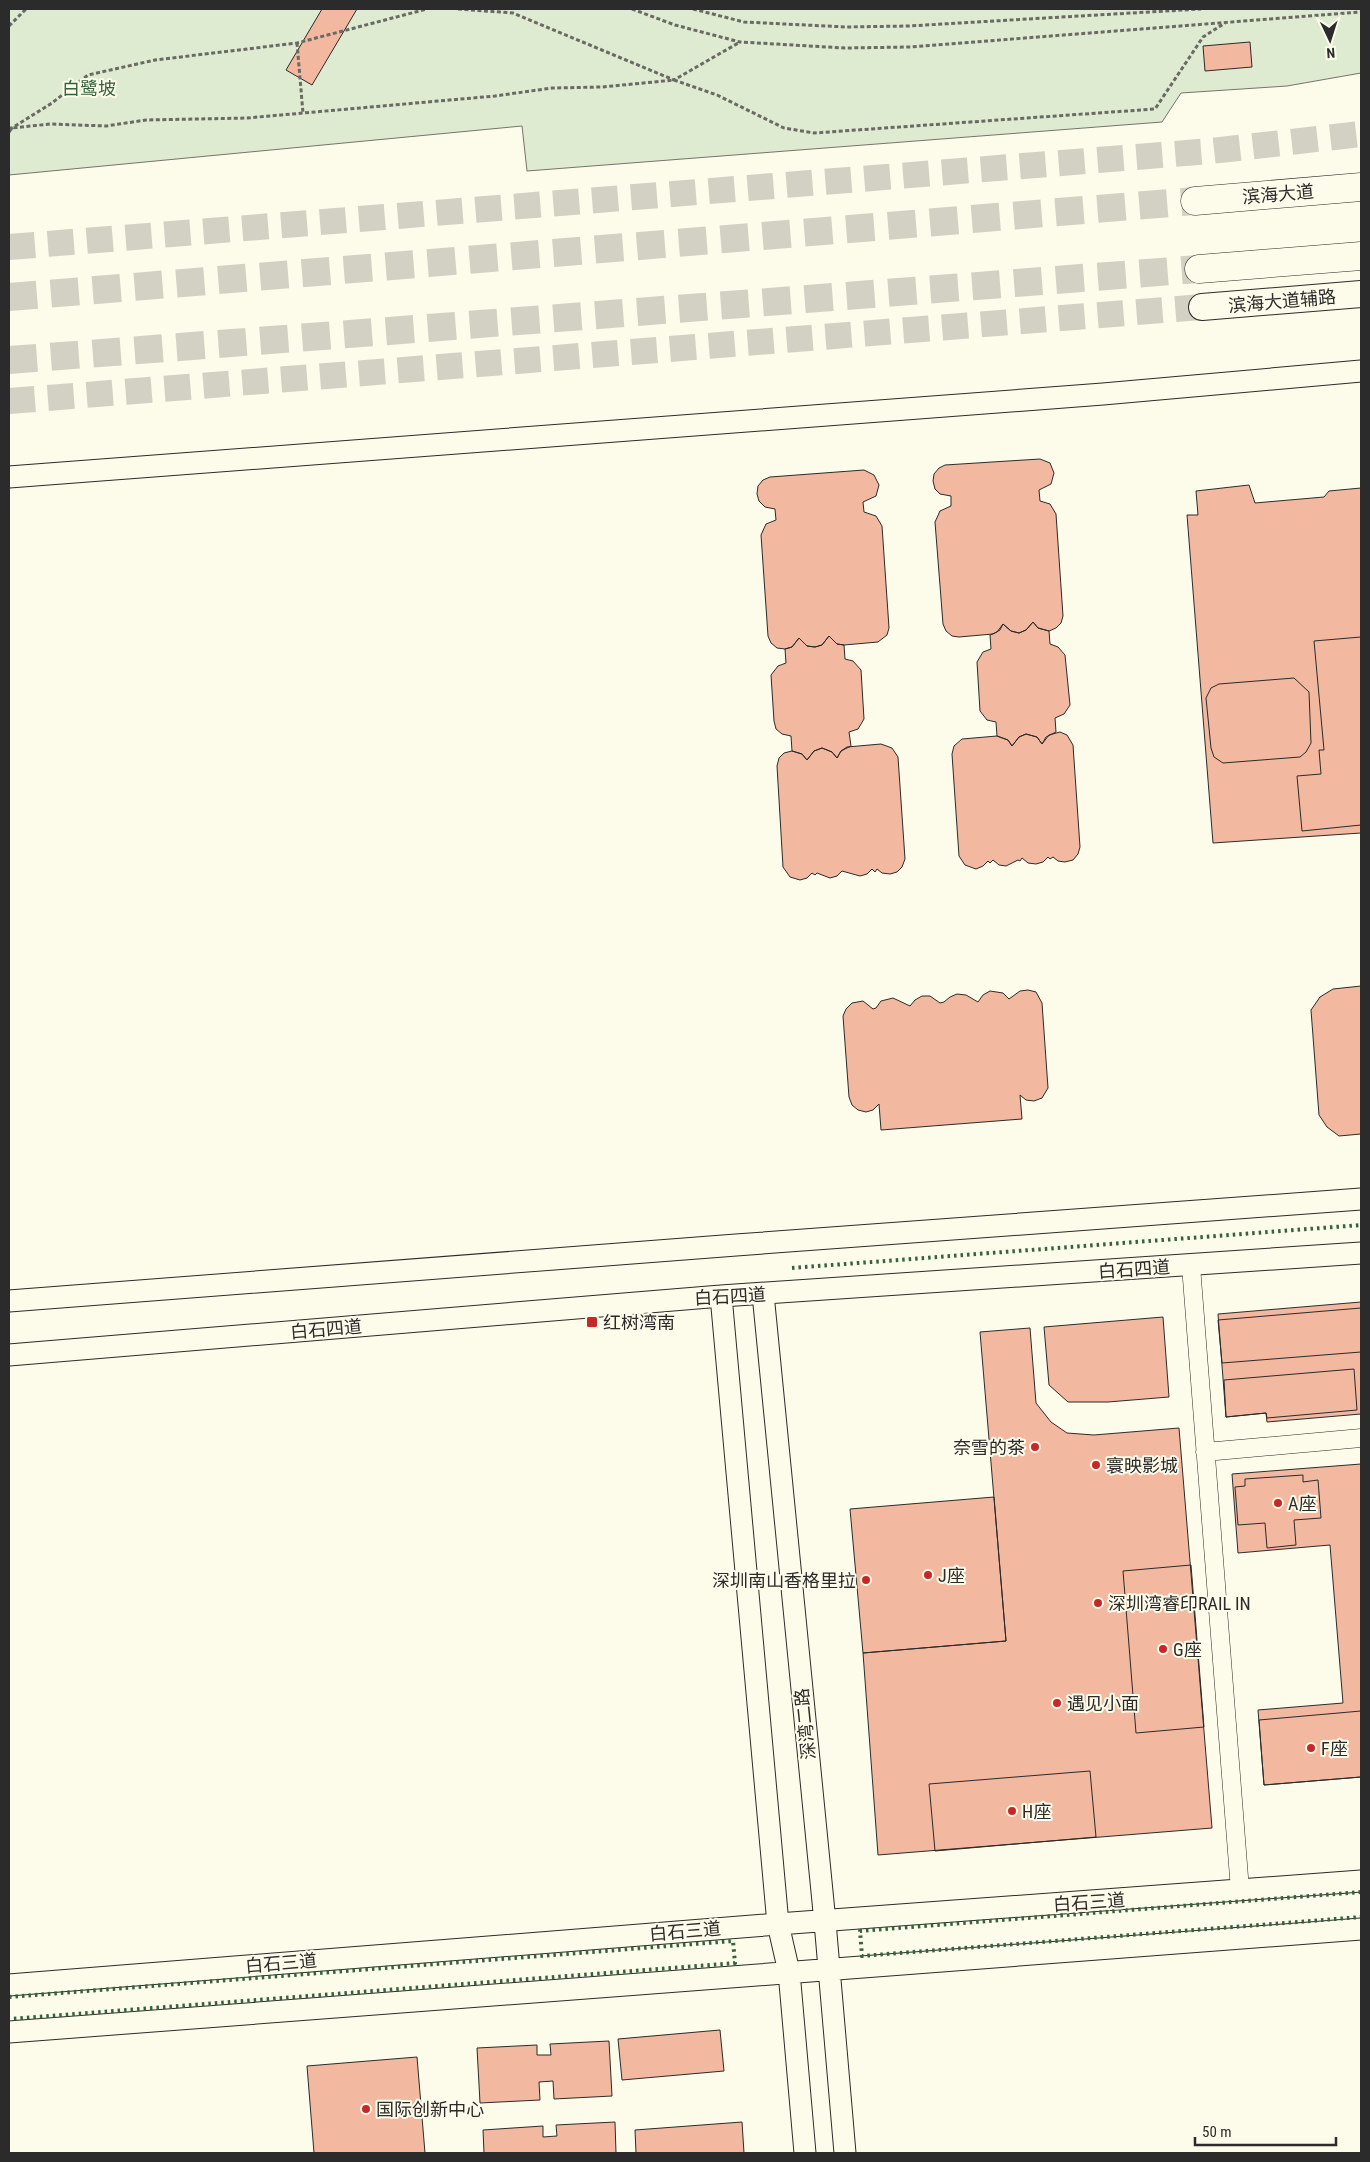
<svg xmlns="http://www.w3.org/2000/svg" width="1370" height="2162" font-family="'Roboto Condensed','Noto Sans SC',sans-serif">
<rect width="100%" height="100%" fill="#fdfbea"/>
<path fill="#deebd1" stroke="#74746e" d="M9,9H1361V73L1287,86L1181,93L1162,122L527,171L522,126L9,175Z"/>
<path fill="#f2b8a0" stroke="#2b2b2b" d="M322,9H357L312,85L286,70Z
M1250,42L1252,67L1205,71L1203,46Z
M1040,459L1050,463L1054,473L1051,484L1039,490L1040,501L1050,504L1056,514L1063,616L1061,623L1056,628L1049,631L1038,628L1033,622L1026,630L1019,633L1011,631L1003,624L1000,630L993,634L959,637L952,636L946,631L943,624L935,522L940,511L951,506V496L940,494L935,489L933,481L934,474L939,468L945,465Z
M864,470L874,475L879,485L876,496L863,502L864,512L876,516L882,526L889,628L887,635L878,642L844,645L837,644L829,636L822,645L815,647L807,646L799,638L792,647L785,649L777,648L771,643L768,636L761,535L766,524L776,520L775,509L765,507L759,501L757,494L758,486L763,480L770,477Z
M1249,485L1255,503L1324,497L1329,491L1361,488V833L1213,843L1187,515H1198L1196,491Z
M1033,622L1038,628L1049,631L1050,644L1058,647L1065,655L1070,705L1064,714L1055,718L1056,732L1046,737L1042,744L1037,737L1026,734L1019,737L1012,746L1008,740L997,736L996,722L987,720L980,711L977,662L983,652L991,649L990,635L997,632L1003,624L1011,631L1019,633L1026,630Z
M829,636L837,644L844,645L845,659L853,661L861,670L864,719L858,729L849,732L851,746L841,751L837,758L832,752L822,748L814,751L807,760L802,754L792,751L791,736L782,734L776,729L774,721L771,675L778,666L786,663L785,649L792,647L799,638L807,646L815,647L822,645Z
M1361,637V825L1302,831L1297,776L1321,774L1319,750H1324L1314,641Z
M1294,678L1309,692L1311,743L1306,752L1300,757L1223,763L1214,757L1211,748L1206,698L1211,688L1219,684Z
M1060,732L1067,735L1073,745L1080,847L1078,854L1073,860L1065,862L1058,861L1053,857L1050,859L1048,857L1043,862L1036,864L1028,863L1022,858L1020,861L1018,860L1006,866L999,865L993,860L990,863L988,861L983,866L976,869L965,865L959,856L952,754L954,746L962,739L997,736L1008,740L1012,746L1019,737L1026,734L1037,737L1042,744L1049,735Z
M881,744L892,748L898,757L905,859L902,867L897,872L890,874L882,873L877,869L875,872L872,869L867,874L860,876L842,871L837,876L830,878L817,873L815,875L812,873L807,878L800,880L790,877L783,867L777,766L779,758L784,753L792,751L802,754L807,760L814,751L822,748L832,752L837,758L841,751L847,747Z
M1361,986V1134L1339,1136L1327,1127L1319,1115L1311,1010L1320,997L1333,989Z
M1028,990L1036,992L1042,1003L1048,1088L1042,1098L1034,1101L1026,1100L1020,1095L1022,1119L881,1130L879,1104L873,1110L866,1112L858,1110L852,1105L849,1097L843,1016L846,1009L852,1003L863,1001L873,1009L876,1008L881,1001L893,998L910,1006L915,1000L922,996H930L940,1003L944,1002L950,997L957,994L966,995L978,1002L983,995L990,991L1003,993L1009,999L1020,991Z
M1361,1302V1414L1267,1422L1266,1413L1226,1417L1218,1314Z
M1361,1308V1352L1222,1363L1218,1320Z
M1163,1317L1169,1397L1108,1402H1068L1049,1385L1044,1327Z
M1030,1328L1036,1403L1051,1422L1067,1433L1094,1435L1179,1428L1212,1828L878,1855L863,1653L1006,1641L980,1332Z
M1354,1369L1357,1410L1267,1418L1266,1413L1226,1417L1224,1380Z
M1361,1464V1777L1264,1785L1258,1710L1343,1703L1330,1545L1238,1553L1232,1474Z
M1303,1475V1482L1318,1480L1321,1518L1294,1520L1296,1545L1267,1548L1265,1523L1238,1525L1235,1487L1245,1486V1479Z
M994,1497L1006,1641L863,1653L850,1509Z
M1191,1565L1204,1727L1136,1733L1123,1571Z
M1361,1711V1777L1264,1785L1259,1720Z
M1090,1771L1096,1837L935,1851L929,1784Z
M720,2030L724,2071L622,2080L618,2039Z
M609,2041L612,2096L554,2099L553,2081L539,2082L540,2100L480,2103L477,2048L537,2045V2055H551L550,2044Z
M417,2057L425,2153H314L307,2066Z
M615,2122L616,2153H484L483,2130L543,2126V2137L557,2136L556,2125Z
M742,2122L744,2153H636L635,2130Z"/>
<g fill="none" stroke-linecap="round" stroke-linejoin="round">
<path stroke="#d3d1c4" stroke-width="26" stroke-dasharray="26 13" stroke-linecap="butt" d="M9,247L1211,151L1361,134
M9,401L1202,307"/>
<path stroke="#d3d1c4" stroke-width="28" stroke-dasharray="28 14" stroke-linecap="butt" d="M9,297L1195,201
M9,360L1199,269"/>
<g stroke="#2b2b2b" stroke-width="19">
<path id="minor" d="M1191,1266L1240,1890
M1205,1452L1361,1438"/>
</g>
<g stroke="#2b2b2b" stroke-width="23">
<path id="tertiary" d="M9,477L1103,394L1361,371
M763,1294L825,1922L845,2153
M721,1296L778,1924L789,1972L805,2153
M9,1301L736,1245L1361,1199
M9,1355L721,1296L1361,1253
M9,1985L778,1924L1361,1881
M9,2032L1361,1929"/>
</g>
<g stroke="#2b2b2b" stroke-width="28">
<path id="primary" d="M1202,307L1361,294"/>
</g>
<g stroke="#2b2b2b" stroke-width="29">
<path id="trunk" d="M1195,201L1361,187
M1199,269L1361,256"/>
</g>
<path stroke="#6a6964" stroke-width="3" stroke-dasharray="4 2.5" stroke-linecap="butt" d="M458,9L513,13L674,80L740,42
M632,9L675,25L740,42L845,48L909,47L1361,12
M693,9L744,22L846,27L908,26L1201,9
M9,26L26,9
M297,43L303,113
M9,128H12L52,103L88,75L155,60L297,43L427,9
M9,132L12,128L50,124L106,126L146,120L247,118L495,96L552,88L602,87L674,80L717,95L784,128L814,133L1155,109L1203,37L1225,23"/>
<use href="#minor" stroke="#fdfbea" stroke-width="18"/>
<use href="#tertiary" stroke="#fdfbea" stroke-width="21"/>
<use href="#primary" stroke="#fdfbea" stroke-width="26"/>
<use href="#trunk" stroke="#fdfbea" stroke-width="28"/>
<path stroke="#34623c" stroke-width="4" stroke-dasharray="2.5 4" stroke-linecap="butt" d="M792,1268L1361,1225
M1361,1892L860,1931L862,1956L1361,1917
M9,1997L733,1941L735,1963L9,2019"/>
</g>
<g fill="#c62828" stroke="#fdfbea" stroke-width="2">
<rect x="586" y="1316" width="12" height="12" rx="2.5"/>
<circle cx="1035" cy="1447" r="5"/>
<circle cx="1096" cy="1465" r="5"/>
<circle cx="1278" cy="1503" r="5"/>
<circle cx="928" cy="1575" r="5"/>
<circle cx="866" cy="1580" r="5"/>
<circle cx="1098" cy="1603" r="5"/>
<circle cx="1163" cy="1649" r="5"/>
<circle cx="1057" cy="1703" r="5"/>
<circle cx="1311" cy="1748" r="5"/>
<circle cx="1012" cy="1811" r="5"/>
<circle cx="366" cy="2109" r="5"/>
</g>
<g text-anchor="middle" dominant-baseline="central" stroke-width="4" stroke-linejoin="round" paint-order="stroke">
<g font-size="18" fill="#34623c" stroke="#fdfbea">
<text x="89" y="88">白鹭坡</text>
</g>
<g font-size="18" fill="#2b2b2b" stroke="#fdfbea">
<text transform="translate(1278 194) rotate(-5)">滨海大道</text>
<text transform="translate(1282 301) rotate(-5)">滨海大道辅路</text>
<text transform="translate(1134 1269) rotate(-4)">白石四道</text>
<text transform="translate(730 1296) rotate(-3)">白石四道</text>
<text transform="translate(326 1329) rotate(-5)">白石四道</text>
<text transform="translate(805 1724) rotate(-96)">深湾二路</text>
<text transform="translate(1089 1902) rotate(-4)">白石三道</text>
<text transform="translate(685 1931) rotate(-5)">白石三道</text>
<text transform="translate(281 1963) rotate(-5)">白石三道</text>
</g>
<g font-size="18" fill="#2b2b2b" stroke="#fdfbea" text-anchor="start">
<text x="603" y="1322">红树湾南</text>
<text x="1025" y="1447" text-anchor="end">奈雪的茶</text>
<text x="1106" y="1465">寰映影城</text>
<text x="1288" y="1503">A座</text>
<text x="938" y="1575">J座</text>
<text x="856" y="1580" text-anchor="end">深圳南山香格里拉</text>
<text x="1108" y="1603">深圳湾睿印RAIL IN</text>
<text x="1173" y="1649">G座</text>
<text x="1067" y="1703">遇见小面</text>
<text x="1321" y="1748">F座</text>
<text x="1022" y="1811">H座</text>
<text x="376" y="2109">国际创新中心</text>
</g>
</g>
<rect width="1370" height="2162" fill="none" stroke="#2b2b2b" stroke-width="20"/>
<g transform="translate(1330 40) rotate(176)" stroke="#fdfbea" stroke-width="4" paint-order="stroke">
<path d="M0-4L9 19L0 12L-9 19Z" fill="#2b2b2b"/>
<text y="-8" font-size="14" font-weight="bold" text-anchor="middle" fill="#2b2b2b">N</text>
</g>
<path d="M1195 2137v8h141v-8" fill="none" stroke="#2b2b2b" stroke-width="2.5"/>
<text x="1202" y="2137" font-size="15" fill="#2b2b2b" stroke="#fdfbea" stroke-width="4" paint-order="stroke">50 m</text>
</svg>
